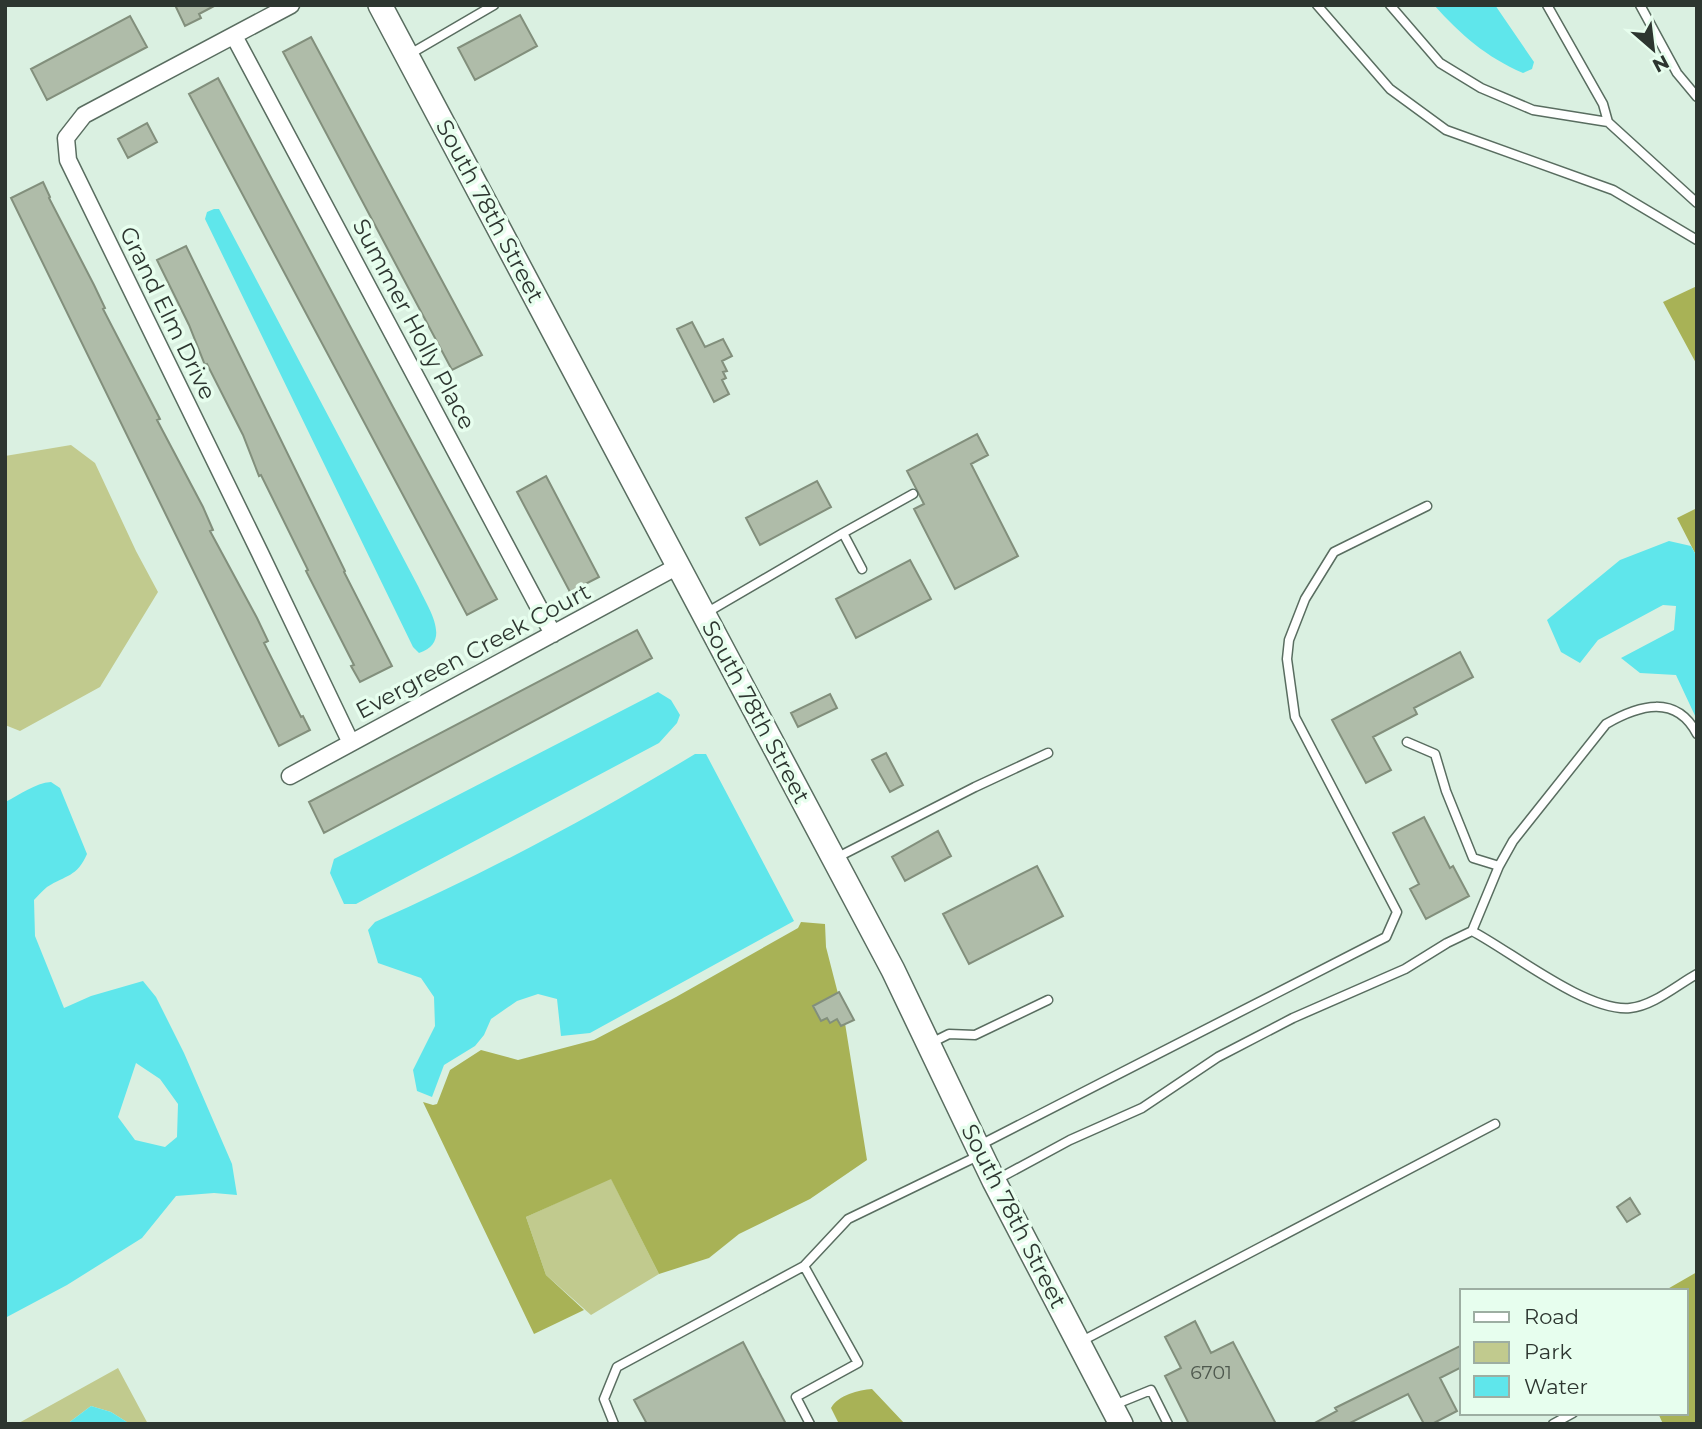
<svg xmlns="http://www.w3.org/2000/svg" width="1702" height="1429" font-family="Montserrat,sans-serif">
<rect width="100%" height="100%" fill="#daf0e1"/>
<path fill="#c1ca8e" d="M71,445L95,463L136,551L158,592L100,687L20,731L5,725V456Z
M611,1178L659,1274L591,1315L546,1275L526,1217Z
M118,1368L148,1424H130L111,1412L91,1406L67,1424H17Z"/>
<path fill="#a8b256" d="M1697,286V365L1663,302Z
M1697,508V557L1677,518Z
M801,922L825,924L826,947L844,1017L867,1160L810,1199L739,1234L709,1258L659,1274L611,1179L526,1217L546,1275L584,1310L534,1334L423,1102L433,1105L437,1104L450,1070L481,1050L518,1060L594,1040L676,997L798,928Z
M1697,1272V1424H1663L1658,1413H1686V1291H1664Z
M872,1389L905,1424H839L831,1408C838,1395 859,1390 872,1389Z"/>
<path fill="#5fe6eb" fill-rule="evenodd" d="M1434,5H1495L1534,62L1532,69L1523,73C1486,57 1461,35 1434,5Z
M214,209H219L418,586C428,608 453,642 419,653L413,647L205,219L207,212Z
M1669,541L1691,546L1697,557V720L1676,675L1640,673L1621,658L1674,630L1676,606L1663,605L1598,640L1580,663L1561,652L1547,620L1620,560Z
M658,692L671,700L680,715L677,723L659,743L356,904H344L330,873L334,859Z
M695,754H706L794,921L590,1033L561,1036L557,999L538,994L517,1001L491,1019L484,1035L475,1046L444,1065L432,1097L417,1091L413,1070L435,1026L434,997L421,978L378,963L368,930L375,922C484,874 593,816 695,754Z
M51,782L60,788L87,854C77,877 66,875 47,887C42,891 38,896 34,900L35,936L64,1008L91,996L143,981L156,997L184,1053L232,1164L237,1195L214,1193L176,1196L142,1238L67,1285L5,1318V802C20,795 35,783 51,782ZM136,1063L160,1079L178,1104L177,1137L165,1147L135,1140L118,1117Z
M91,1406L111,1412L130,1424H67Z"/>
<path fill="#afbca9" stroke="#828f7c" stroke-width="2" d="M175,5H216L199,14L201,18L185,26Z
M520,15L537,46L475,80L458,48Z
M130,16L147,47L47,100L31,69Z
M311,37L482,355L452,370L283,52Z
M218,78L393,407L497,599L467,615L189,94Z
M147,123L157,142L128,158L118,139Z
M43,182L50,197L49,198L94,285L105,308L103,309L160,419L157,420L203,507L213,530L210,531L257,618L268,641L264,643L301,717L303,716L310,730L279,746L11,198Z
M186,246L345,571L344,572L392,666L360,682L351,666L354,665L306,571L308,570L261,475L259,476L243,435L207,364L205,365L189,325L157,260Z
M692,322L705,347L723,339L732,356L722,361L727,371L723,372L726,378L722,380L729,394L714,402L677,329Z
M977,434L988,455L971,464L1018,556L955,589L914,509L924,504L907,471Z
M546,476L599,577L570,592L517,492Z
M817,481L831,507L760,545L746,518Z
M910,560L931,599L856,638L836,599Z
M637,630L652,658L324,833L309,802Z
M1460,652L1473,677L1414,708L1417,714L1373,737L1391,770L1366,783L1332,720Z
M830,694L837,708L798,727L791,713Z
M886,753L903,785L890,792L872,760Z
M1424,817L1450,868L1453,866L1469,896L1426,919L1410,889L1419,884L1393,833Z
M938,831L951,856L905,881L892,857Z
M1037,866L1063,916L969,964L943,914Z
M839,992L854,1020L841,1026L837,1019L830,1023L827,1018L821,1021L813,1006Z
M1630,1198L1640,1214L1627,1222L1617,1207Z
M1195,1321L1211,1353L1233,1342L1276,1424H1189L1165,1376L1181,1368L1165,1337Z
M743,1342L786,1424H647L634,1400Z
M1462,1345V1367L1440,1378L1457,1411L1432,1424H1424L1408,1394L1348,1424H1313L1337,1411L1335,1408Z"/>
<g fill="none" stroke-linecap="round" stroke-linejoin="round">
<g stroke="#596d60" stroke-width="11">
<path id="lane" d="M1317,5L1390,89L1446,130L1613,190L1697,240
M1390,5L1440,63L1481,88L1533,110L1608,122L1697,203
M1547,5L1603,104L1608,122
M1640,5L1677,73L1697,97
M410,54L494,5
M843,533L913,494
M706,613L843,533L862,569
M1407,742L1435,754L1446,791L1473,858L1499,866
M836,858L975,787L1048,753
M1472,931C1512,952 1586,1012 1630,1008C1653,1006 1677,985 1697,974
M931,1043L949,1034L975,1035L1048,1000
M980,1145L1386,937L1397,912L1295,717L1287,659L1289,640L1305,599L1334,552L1427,506
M996,1180L1070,1140L1142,1108L1218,1057L1293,1018L1405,969L1447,943L1472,931L1499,866L1513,841L1606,724C1639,705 1676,694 1697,734
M804,1266L858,1363L796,1397L810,1424
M1080,1342L1495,1124
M1114,1405L1151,1390L1168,1424
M614,1424L604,1399L617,1367L804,1266L848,1219L978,1156
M1553,1424L1573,1413"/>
</g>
<g stroke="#596d60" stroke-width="19">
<path id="street" d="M291,5L84,115L66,138L68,160L260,553L351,743
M234,36L553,634
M290,776L678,566"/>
</g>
<g stroke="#596d60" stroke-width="26">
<path id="secondary" d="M380,5L893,970L994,1181L1121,1424"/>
</g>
<use href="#lane" stroke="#fff" stroke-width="8"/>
<use href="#street" stroke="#fff" stroke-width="16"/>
<use href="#secondary" stroke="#fff" stroke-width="23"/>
</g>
<g text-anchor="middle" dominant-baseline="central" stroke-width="7" stroke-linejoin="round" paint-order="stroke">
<g font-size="19" fill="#4e584e">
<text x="1211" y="1372">6701</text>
</g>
<g font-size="23" fill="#2d3630" stroke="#e7feee">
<text transform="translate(490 211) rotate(62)">South 78th Street</text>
<text transform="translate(168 313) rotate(64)">Grand Elm Drive</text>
<text transform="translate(414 324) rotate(62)">Summer Holly Place</text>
<text transform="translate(473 651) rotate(-28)">Evergreen Creek Court</text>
<text transform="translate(756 712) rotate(62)">South 78th Street</text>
<text transform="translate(1014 1216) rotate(63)">South 78th Street</text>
</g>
</g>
<rect width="1702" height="1429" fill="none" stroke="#2d3630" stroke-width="14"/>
<rect x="1460" y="1289" width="228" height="126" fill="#e7feee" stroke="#9daea2" stroke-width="2"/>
<rect x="1474" y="1312" width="35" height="10" fill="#ffffff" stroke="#9daea2" stroke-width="2"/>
<text x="1524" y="1324" font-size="21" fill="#2d3630">Road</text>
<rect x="1474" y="1342" width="35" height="21" fill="#c1ca8e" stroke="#9daea2" stroke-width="2"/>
<text x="1524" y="1359" font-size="21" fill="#2d3630">Park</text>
<rect x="1474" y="1376" width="35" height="21" fill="#5fe6eb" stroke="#9daea2" stroke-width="2"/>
<text x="1524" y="1394" font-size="21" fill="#2d3630">Water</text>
<g transform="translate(1653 49) rotate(152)" stroke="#e7feee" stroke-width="5" paint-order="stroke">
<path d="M0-5L12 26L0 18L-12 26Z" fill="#2d3630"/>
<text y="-10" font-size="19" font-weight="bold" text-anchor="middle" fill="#2d3630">N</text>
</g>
</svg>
